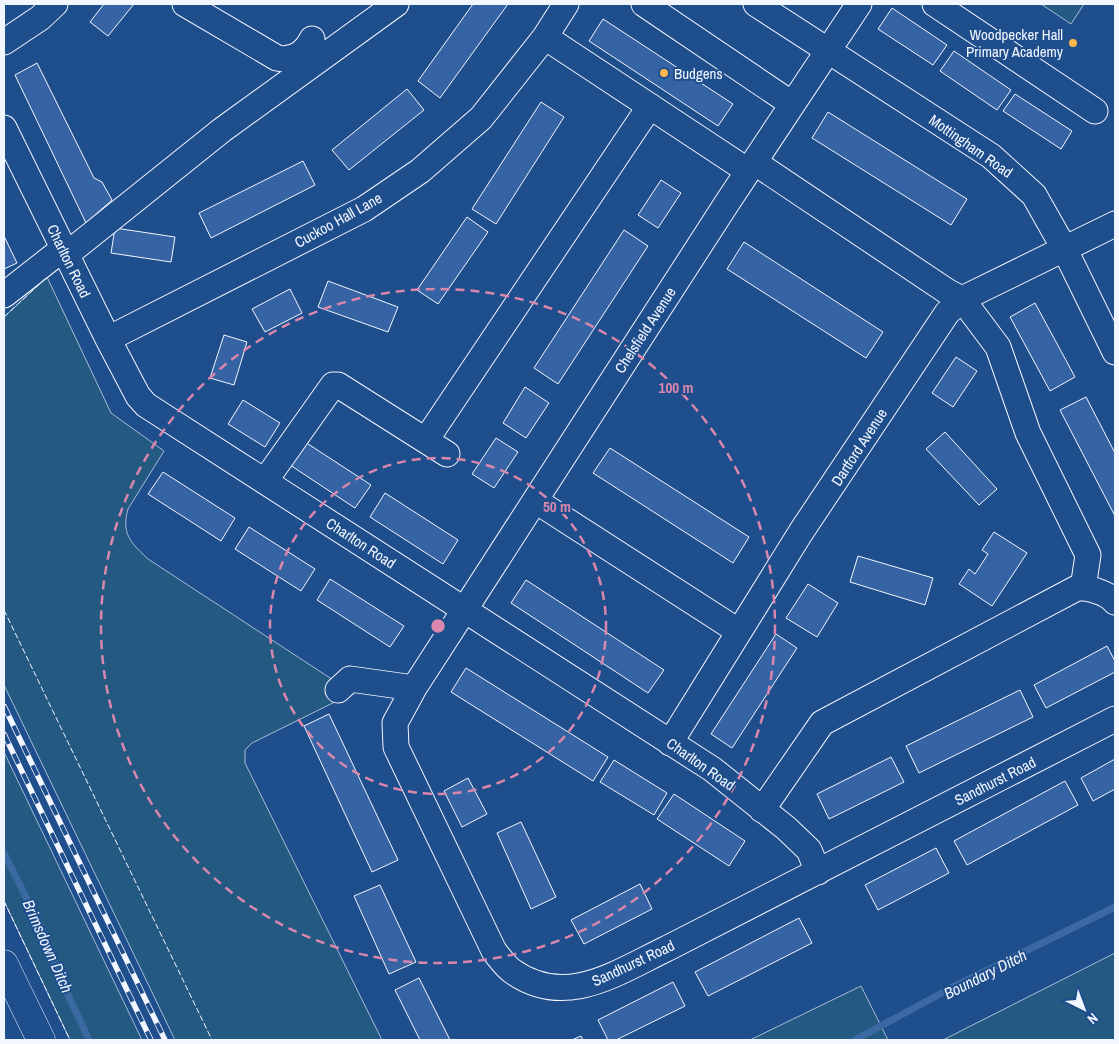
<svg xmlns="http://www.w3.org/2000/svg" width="1119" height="1044" font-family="'Archivo Narrow',sans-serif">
<rect width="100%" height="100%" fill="#1f4e8c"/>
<path fill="#245a82" stroke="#a8bbd7" d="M1041,4H1084L1071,24Z
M47,277L111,413L164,451L128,509C121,534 131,543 148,559L353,693L252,743L245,750V763L382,1040H175L4,685V317Z
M4,752L142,1040H70L4,901Z
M1115,953V1040H943Z
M861,986L888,1040H750Z"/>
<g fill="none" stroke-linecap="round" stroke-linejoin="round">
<path stroke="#3b69a3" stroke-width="7" d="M4,853L42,929L63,984L89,1040
M855,1040L949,989L1115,907"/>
</g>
<path fill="#3563a3" stroke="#f2f6ff" d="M104,4H134L108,36L90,22Z
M473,4H508L440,98L418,81Z
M892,8L947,45L933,65L878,29Z
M603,19L733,104L718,126L589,41Z
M954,51L1011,90L997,110L940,71Z
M37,63L94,178L102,182L112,200L86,223L15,75Z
M407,89L424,110L349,170L332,150Z
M1015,94L1072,131L1061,149L1003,111Z
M541,102L564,117L496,224L472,209Z
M828,112L967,199L951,225L812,138Z
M303,161L315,185L211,238L199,213Z
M661,180L681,193L658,228L638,215Z
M467,217L488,232L438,304L417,290Z
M115,228L175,237L171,262L111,253Z
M624,230L648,246L558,384L534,368Z
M4,236L17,263L4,269Z
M744,242L883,332L866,358L727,269Z
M328,281L398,307L388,332L318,307Z
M290,289L302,313L265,332L252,309Z
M1035,303L1075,377L1050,391L1010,317Z
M224,335L247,342L234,385L210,378Z
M956,357L977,371L953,407L932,393Z
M525,387L549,403L526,438L503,423Z
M1086,397L1115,453V516L1060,410Z
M243,400L280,423L265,447L228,424Z
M945,432L997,489L979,505L926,449Z
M496,438L518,452L494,488L472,474Z
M302,440L371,485L355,508L287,463Z
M610,448L749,537L733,563L593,473Z
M163,472L235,518L221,541L148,494Z
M385,493L458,540L443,564L370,517Z
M249,527L315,569L301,591L235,549Z
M994,532L1027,553L992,606L959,584L969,569L975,574L988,554L982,550Z
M858,556L933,578L925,605L850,582Z
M330,579L404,626L390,647L317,600Z
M526,580L664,670L648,693L511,603Z
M808,584L838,603L817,637L786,618Z
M776,634L797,648L732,748L711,734Z
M1107,646L1115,661V672L1046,708L1034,685Z
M466,668L608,757L593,781L451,692Z
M1020,690L1033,717L919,773L906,746Z
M329,714L398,860L372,872L304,726Z
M891,757L904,782L829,819L817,794Z
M1115,759V789L1093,801L1081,778Z
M614,760L667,793L654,815L600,782Z
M468,778L487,814L462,827L444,791Z
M1065,781L1078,805L967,865L954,841Z
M674,794L745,841L729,866L657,819Z
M521,822L556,897L531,909L497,833Z
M936,848L949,873L878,910L865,885Z
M640,884L652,909L584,944L571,920Z
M380,885L416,962L389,974L354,896Z
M799,918L812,943L708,996L695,972Z
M419,978L450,1040H420L395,990Z
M673,982L685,1006L616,1040H608L598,1020Z
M581,1036L583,1040H572Z"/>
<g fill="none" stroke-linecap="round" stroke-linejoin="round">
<g stroke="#f2f6ff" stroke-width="27">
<path id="minor" d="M185,4L277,58C293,61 305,54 312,39
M644,4L792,104
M756,4L991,156L1034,195L1064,248L1115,352
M859,4L727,203L414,688L395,723L396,747L494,951C499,957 505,966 512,971C565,1009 616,973 666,949L1115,719
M935,4L1095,111
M545,37L748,171
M4,42L40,18L55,4
M4,128L108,339L138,396L146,405L712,769L786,828L809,850L818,872
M754,162L948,292L962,299L998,347L1028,433L1088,555L1083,588
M66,255L222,130L396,4
M4,295L64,248
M108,339L364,209L420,171L481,118L545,37L566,4
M426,440L650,106
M265,481L333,385H338L447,454
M536,501L738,631
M338,690L350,679L414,688
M670,743L801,532L947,313L962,299L1115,224
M762,810L822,723L1077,588C1088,587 1108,593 1115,602"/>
</g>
<g stroke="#f2f6ff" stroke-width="29">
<path id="major" d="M4,964L41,1040"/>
</g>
<use href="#minor" stroke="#1f4e8c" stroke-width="25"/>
<use href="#major" stroke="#1f4e8c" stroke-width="28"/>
<g stroke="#f2f6ff" stroke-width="5.5">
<path id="rail" d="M4,706L165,1040
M4,734L151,1040"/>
</g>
<use href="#rail" stroke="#1f4e8c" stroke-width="4" stroke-dasharray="11" stroke-linecap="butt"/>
<path stroke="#f2f6ff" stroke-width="1" stroke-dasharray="6 2.5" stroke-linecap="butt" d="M4,317L47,277
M4,610L212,1040
M4,901L70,1040"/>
</g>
<g fill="none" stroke="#da87ad" stroke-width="2.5" stroke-dasharray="9 6">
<circle cx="438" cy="626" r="168"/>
<circle cx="438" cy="626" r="337"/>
</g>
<g fill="#ffb74d" stroke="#1f4e8c" stroke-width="2">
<circle cx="1073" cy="43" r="5"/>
<circle cx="664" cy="73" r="5"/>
</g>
<g text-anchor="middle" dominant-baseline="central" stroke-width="4" stroke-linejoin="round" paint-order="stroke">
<g font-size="15" fill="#f2f6ff" stroke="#1f4e8c" text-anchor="end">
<text x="1063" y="34">Woodpecker Hall<tspan x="1063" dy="17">Primary Academy</tspan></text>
<text x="674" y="73" text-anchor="start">Budgens</text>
</g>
<g font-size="15" fill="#f2f6ff" stroke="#1f4e8c">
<text transform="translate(971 146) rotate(35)">Mottingham Road</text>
<text transform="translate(338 220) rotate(-29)">Cuckoo Hall Lane</text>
<text transform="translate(69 261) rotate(64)">Charlton Road</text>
<text transform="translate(645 330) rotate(-57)">Chelsfield Avenue</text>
<text transform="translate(859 447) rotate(-57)">Dartford Avenue</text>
<text transform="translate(361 543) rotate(33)">Charlton Road</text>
<text transform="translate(701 764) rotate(35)">Charlton Road</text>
<text transform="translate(995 781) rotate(-27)">Sandhurst Road</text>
<text transform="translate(633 963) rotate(-25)">Sandhurst Road</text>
</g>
<g font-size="16" font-style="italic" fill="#f2f6ff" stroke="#1f4e8c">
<text transform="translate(48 946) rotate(66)">Brimsdown Ditch</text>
<text transform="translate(985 974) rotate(-27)">Boundary Ditch</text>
</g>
</g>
<circle cx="438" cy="626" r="8" fill="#da87ad" stroke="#1f4e8c" stroke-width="2.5"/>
<g font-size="15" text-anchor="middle" font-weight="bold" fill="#da87ad" stroke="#1f4e8c" stroke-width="4" stroke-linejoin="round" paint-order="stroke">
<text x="676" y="393">100 m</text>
<text x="557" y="512">50 m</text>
</g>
<rect width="1119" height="1044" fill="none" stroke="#f2f6ff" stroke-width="10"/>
<g transform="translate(1084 1009) rotate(138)" stroke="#1f4e8c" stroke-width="4" paint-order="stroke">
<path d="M0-4L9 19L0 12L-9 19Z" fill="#f2f6ff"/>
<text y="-8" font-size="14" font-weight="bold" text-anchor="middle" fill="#f2f6ff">N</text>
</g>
</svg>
